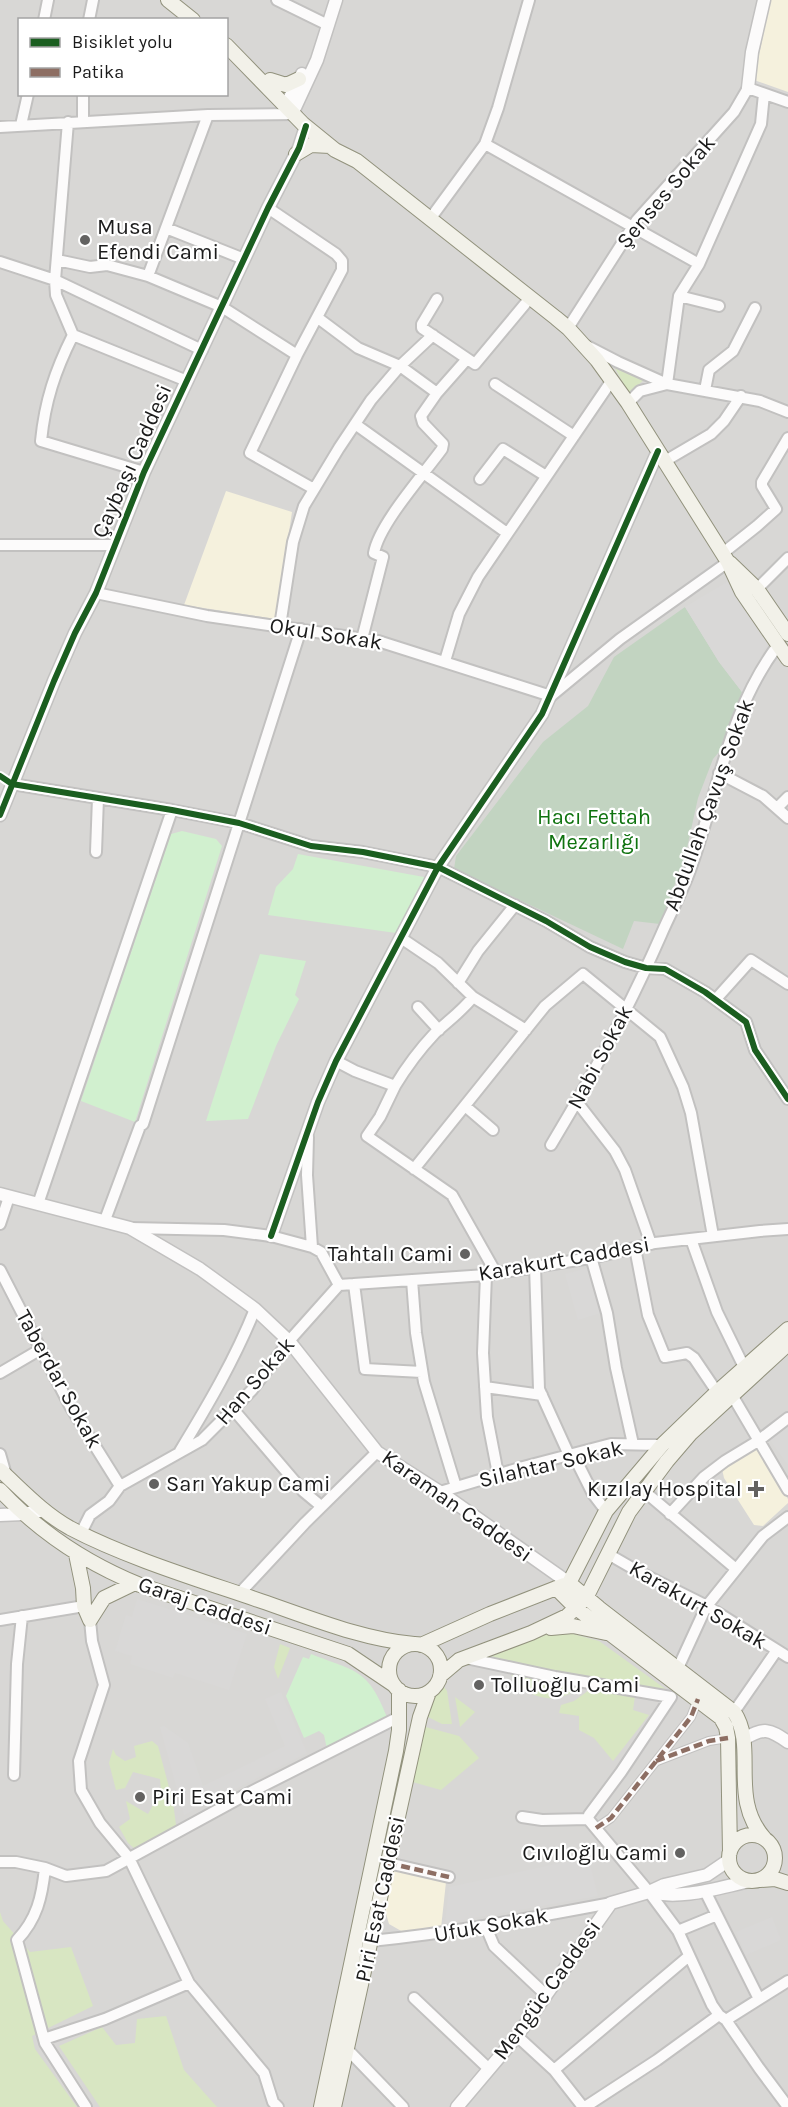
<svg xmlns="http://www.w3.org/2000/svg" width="788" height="2107" font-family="Karla,sans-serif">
<rect width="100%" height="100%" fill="#e9e7e4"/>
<path fill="#d8d7d5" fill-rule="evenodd" d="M0,0H788V2107H0ZM20,20H226V94H20Z"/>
<path fill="#f5f1dd" d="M770,0H788V92L754,80Z
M226,491L292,512L276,619L184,605Z
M755,1447L788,1499V1503L763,1526L754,1525L724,1478L722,1469Z
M394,1870L446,1882L441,1928L403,1932L389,1924L385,1910Z"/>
<path fill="#d8e6c2" d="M612,363L645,379L629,393Z
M573,1634L599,1641L667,1690L483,1660L546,1635Z
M280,1644L290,1648L278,1679L274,1667Z
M511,1674L581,1686C576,1690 570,1694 564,1696C546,1703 519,1693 511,1674Z
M444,1687L447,1691L452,1724H442L426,1716L435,1697Z
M592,1688L635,1696L633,1710L649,1715L613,1761L594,1738L579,1730V1716L559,1713L561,1705L574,1701Z
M455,1697L475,1712L460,1727Z
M422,1726L459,1736L479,1758L441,1790L409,1781Z
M152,1741L158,1746L173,1802L176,1825L135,1849L128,1843L119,1827L130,1819L126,1801L148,1814L161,1791L160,1779L133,1772L125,1788L116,1790L109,1763L113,1749L116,1755L125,1761L136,1757L134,1746Z
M0,1912L3,1921L30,1952L71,1947L93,2006L32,2036L35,2049L77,2107H0Z
M166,2016L184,2070L217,2107H100L59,2046L102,2027L116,2045L135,2043L137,2019Z"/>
<path fill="#c2d4c1" d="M685,607L719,662L742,692L735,718L719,752L713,759L698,798L685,857L660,924L634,921L623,949L454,869L456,856L543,742L588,706L614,657Z"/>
<path fill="#d1f0cf" d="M182,831L216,839L222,846L135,1122L81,1101L171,834Z
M298,854L424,877L421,893L396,933L268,915L276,887L293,869Z
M260,954L306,961L295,995L299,999L276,1046L248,1119L206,1121Z
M311,1654C357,1672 368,1669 387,1717L327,1749L324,1735L319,1731L304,1738L286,1696L303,1657L309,1659Z"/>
<path fill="#d9d8d7" d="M732,579L778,624L742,692L719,662L685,607Z
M591,1267L604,1312L578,1320L565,1274Z
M788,1411V1465L764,1432Z
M137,1599L247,1634L229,1690L175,1673L173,1678L130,1664L132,1656L115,1651L126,1615L132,1617Z
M281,1692L307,1753L184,1815L160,1727L164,1726L188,1743L203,1786L285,1746L265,1699Z
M584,1858L591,1868L598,1896L445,1923L449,1887Z
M772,1917L781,1940L746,1955L736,1932Z"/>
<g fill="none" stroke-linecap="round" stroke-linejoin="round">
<g stroke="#c2c1c0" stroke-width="10">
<path id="pedestrian" d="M657,1761L709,1741L728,1738
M596,1828L611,1818L691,1717L698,1699"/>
</g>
<g stroke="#c2c1c0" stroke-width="14">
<path id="minor" d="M277,0L328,25
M44,20L48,0
M89,20L93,0
M83,121V94
M68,122L55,280L56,295L73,335L187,381
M21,125L28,94
M0,127L208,115L296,114
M485,144L699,264
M268,208L336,254L342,261V270L297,355L250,453L314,489
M430,219L485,144L498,108L529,0
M166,228L244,259
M57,260L90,267L107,265L148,276L222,307L297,355
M0,262L55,280L202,350
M148,276L208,115
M679,296L719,306
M437,299L422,324V328L475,364L530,298
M318,318L358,348L400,366L437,393L467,359
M568,328L637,220L734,112L748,88L788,102
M73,335C55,371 45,401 41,441L144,472
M587,346L618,362L667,384L760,401L788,412
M495,384L574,436
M705,390L709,370L733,351L755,308
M628,403L640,391L667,384L679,296L699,264L761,124L764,94
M355,424L507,533
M665,461L711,434L724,421L741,396
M480,479L503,449L546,476
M0,545H114
M723,553L757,526L776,509L762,486V482L788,438
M757,589L788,558
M96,593L207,616L378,641L551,696L620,639L728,562
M280,626L293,542L304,506L339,448L371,400L400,366L433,335
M362,639L383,557L374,553C379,524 424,474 442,449L443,444L423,423L421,416L437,393
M445,661L459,614L478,577L612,380
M719,773L763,796L788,818
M12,784L172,810L239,823L311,846L363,852L438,867L546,921L590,947L625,962L646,968L665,969L705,992L746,1022L755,1050L788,1099
M777,808L788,797
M96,852L98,798
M401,938L438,963L473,997
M458,983L478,951L515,905
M716,999L751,960L788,984
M418,1007L439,1030
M336,1061L355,1071L395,1086C407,1066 419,1050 435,1033C448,1021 462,1011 473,997L526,1030
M395,1086L380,1117L367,1136L452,1195L496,1273
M577,1102L615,1151L625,1170L651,1244
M465,1106L493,1130
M308,1137L307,1175L312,1247
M551,1145C592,1077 629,1008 661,935C670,914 681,894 689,873C718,795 727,713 778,645
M414,1169L545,1006L583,974L660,1037L683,1087L691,1113L713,1236
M38,1204L172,810
M105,1220L140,1126L143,1124L301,629
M0,1224L9,1197
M130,1228L224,1230L271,1236L312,1247L321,1252L339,1285
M691,1239L717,1312L744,1367
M635,1248L648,1315L665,1357L687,1353L694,1358L717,1392
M591,1257L607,1313L616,1368L633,1444
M535,1266L539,1389L569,1455
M0,1270L70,1406L120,1486
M486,1275L483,1353L487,1417L498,1474
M412,1280L416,1333L424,1382L456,1487
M354,1284L365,1369L422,1372
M339,1285L486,1275L596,1257L655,1243L760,1231L788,1229
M0,1373L41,1349
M485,1387L542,1395
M732,1395L788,1490
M233,1409L303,1491L321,1506
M180,1451C208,1405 235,1359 255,1309
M0,1454L6,1475
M573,1454L593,1494L606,1511
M644,1491L736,1569
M440,1492L523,1467L611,1444L662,1445
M670,1514L704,1477L725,1461L758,1441L788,1418
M81,1533L90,1515L109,1501L120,1486L202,1440L252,1390L289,1341L339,1285
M608,1554L641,1573L707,1606L788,1657
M239,1594L305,1523L377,1452
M0,1620L84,1606
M90,1620L92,1641L104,1685L79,1761L81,1790L100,1823L129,1858L189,1983L264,2073L273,2102L278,2107
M466,1658L555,1677L671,1697L621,1772L589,1815L588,1819L649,1892L678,1931L712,2005L719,2015L726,2020L759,2068L788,2107
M678,1668L706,1607L763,1536L788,1517
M734,1712L777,1650
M14,1775L17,1664L22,1616
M522,1817L542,1820L588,1819
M0,1862H16L45,1868L66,1876L106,1871L247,1794L399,1717
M388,1863L449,1877
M45,1868C42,1897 37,1919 17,1940L45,2043L86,2107
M705,1891L759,1999
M486,1927L494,1946L546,1995
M678,1931L717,1915
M371,1941C452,1933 531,1918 611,1903
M414,1998L489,2069
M726,2020L788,1981
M517,2036L554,2070L583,2107
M44,2039L105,2019L189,1983
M348,2050L403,2107
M554,2070L689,1956
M585,2107L657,2060L719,2015"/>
</g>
<g stroke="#c2c1c0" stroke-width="15">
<path id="tertiary" d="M748,88L752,52L764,0
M285,107L302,74
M292,114L317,60L336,0
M0,815L54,681L75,633L96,593L144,472L268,208L299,148L306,126
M0,1194L130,1228L200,1269L255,1309L289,1341L377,1452L440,1492L569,1583
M271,1236L318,1102L336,1061L438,867L542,714L658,451
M0,1515L24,1514L44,1510
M744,1739C764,1727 769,1729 788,1742
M649,1892C682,1900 717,1888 750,1881
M457,2107L517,2036L611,1903L649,1892L664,1885L707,1875L729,1860"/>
</g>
<g stroke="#92927d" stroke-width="16">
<path id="secondary" d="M168,0L193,20
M226,45L303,124L335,150L357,161L556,318L568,328L597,360L628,403L728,562L742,592L788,659
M270,80L286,85L299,79
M296,154L311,145L330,146
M730,563L757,589L788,634
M0,1470C22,1490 43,1513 70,1528C127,1558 200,1580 261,1601C311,1618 361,1639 414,1644
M0,1490C40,1533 86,1563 140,1585L348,1654L394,1685
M76,1554L83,1588L84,1606L90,1620
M569,1583L599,1608L734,1712C758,1748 728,1798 765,1839
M569,1583L606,1511L662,1445L717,1392L788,1329
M556,1588L576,1608L721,1718L726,1727L728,1738L730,1852
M90,1620L104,1598L135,1583
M551,1628L573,1626L606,1633
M389 1670a26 26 0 1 1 52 0a26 26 0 1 1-52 0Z
M421,1645L490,1614L564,1585
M440,1676L459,1660L531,1633L567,1616L586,1598L629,1512L667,1461L691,1433L788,1344
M729 1858a23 23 0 1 1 46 0a23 23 0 1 1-46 0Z
M760,1880L775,1879L788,1883
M321,2107L396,1751L399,1730V1690
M334,2107L420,1717L429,1692"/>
</g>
<use href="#pedestrian" stroke="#fcfbfb" stroke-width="8"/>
<use href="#minor" stroke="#fcfbfb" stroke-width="10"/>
<use href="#tertiary" stroke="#fcfbfb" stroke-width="12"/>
<use href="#secondary" stroke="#f2f1e9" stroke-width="14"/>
<path stroke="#8d6e63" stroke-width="4.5" stroke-dasharray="9 4.5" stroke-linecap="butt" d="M656,1761L709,1741L728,1738
M596,1828L611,1818L691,1717L698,1699
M388,1863L449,1877"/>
<g stroke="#fff" stroke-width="10">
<path id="cycleway" d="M0,776L12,784L172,810L239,823L311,846L363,852L438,867L546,921L590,947L625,962L646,968L665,969L705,992L746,1022L755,1050L788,1099
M0,815L54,681L75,633L96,593L144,472L268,208L299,148L306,126
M271,1236L318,1102L336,1061L438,867L542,714L658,451"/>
</g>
<use href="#cycleway" stroke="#1b5e20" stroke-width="6"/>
</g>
<g fill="#636261" stroke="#fff" stroke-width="2">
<circle cx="85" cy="240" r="6"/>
<circle cx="465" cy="1254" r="6"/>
<circle cx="154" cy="1484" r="6"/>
<path d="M753 1480h6v6h6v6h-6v6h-6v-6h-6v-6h6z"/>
<circle cx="479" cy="1685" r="6"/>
<circle cx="140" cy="1797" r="6"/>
<circle cx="680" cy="1853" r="6"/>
</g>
<g text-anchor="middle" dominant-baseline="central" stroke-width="4.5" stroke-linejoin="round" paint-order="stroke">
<g font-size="22" fill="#1b1b1b" stroke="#fff">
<text transform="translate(666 192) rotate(-50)">Şenses Sokak</text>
<text transform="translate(132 461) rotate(-66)">Çaybaşı Caddesi</text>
<text transform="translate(326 634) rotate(9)">Okul Sokak</text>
<text transform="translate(709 805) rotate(-70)">Abdullah Çavuş Sokak</text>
<text transform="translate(600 1057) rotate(-62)">Nabi Sokak</text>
<text transform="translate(564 1259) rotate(-10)">Karakurt Caddesi</text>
<text transform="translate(59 1379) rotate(61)">Taberdar Sokak</text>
<text transform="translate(255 1381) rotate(-49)">Han Sokak</text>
<text transform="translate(551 1464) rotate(-13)">Silahtar Sokak</text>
<text transform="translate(457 1506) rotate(35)">Karaman Caddesi</text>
<text transform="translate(698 1605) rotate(30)">Karakurt Sokak</text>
<text transform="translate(205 1606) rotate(19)">Garaj Caddesi</text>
<text transform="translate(380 1899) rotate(-78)">Piri Esat Caddesi</text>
<text transform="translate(491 1925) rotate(-10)">Ufuk Sokak</text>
<text transform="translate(547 1990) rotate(-54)">Mengüc Caddesi</text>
</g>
<g font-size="22" fill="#1b1b1b" stroke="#fff" text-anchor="start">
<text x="97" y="227">Musa<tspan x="97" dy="25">Efendi Cami</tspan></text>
<text x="453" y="1254" text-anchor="end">Tahtalı Cami</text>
<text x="166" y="1484">Sarı Yakup Cami</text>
<text x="742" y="1489" text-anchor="end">Kızılay Hospital</text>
<text x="491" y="1685">Tolluoğlu Cami</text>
<text x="152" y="1797">Piri Esat Cami</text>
<text x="668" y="1853" text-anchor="end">Cıvıloğlu Cami</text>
</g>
<g font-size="22" fill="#0f730f" stroke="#fff">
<text x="594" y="817">Hacı Fettah<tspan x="594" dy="25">Mezarlığı</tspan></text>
</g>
</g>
<rect x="18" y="18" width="210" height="78" fill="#ffffff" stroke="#a4a4a4" stroke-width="1.5"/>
<rect x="30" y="38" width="30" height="9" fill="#1b5e20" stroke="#a4a4a4" stroke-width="1.5"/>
<text x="72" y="48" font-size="18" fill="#1b1b1b">Bisiklet yolu</text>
<rect x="30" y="68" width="30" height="9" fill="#8d6e63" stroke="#a4a4a4" stroke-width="1.5"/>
<text x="72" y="78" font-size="18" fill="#1b1b1b">Patika</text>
</svg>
